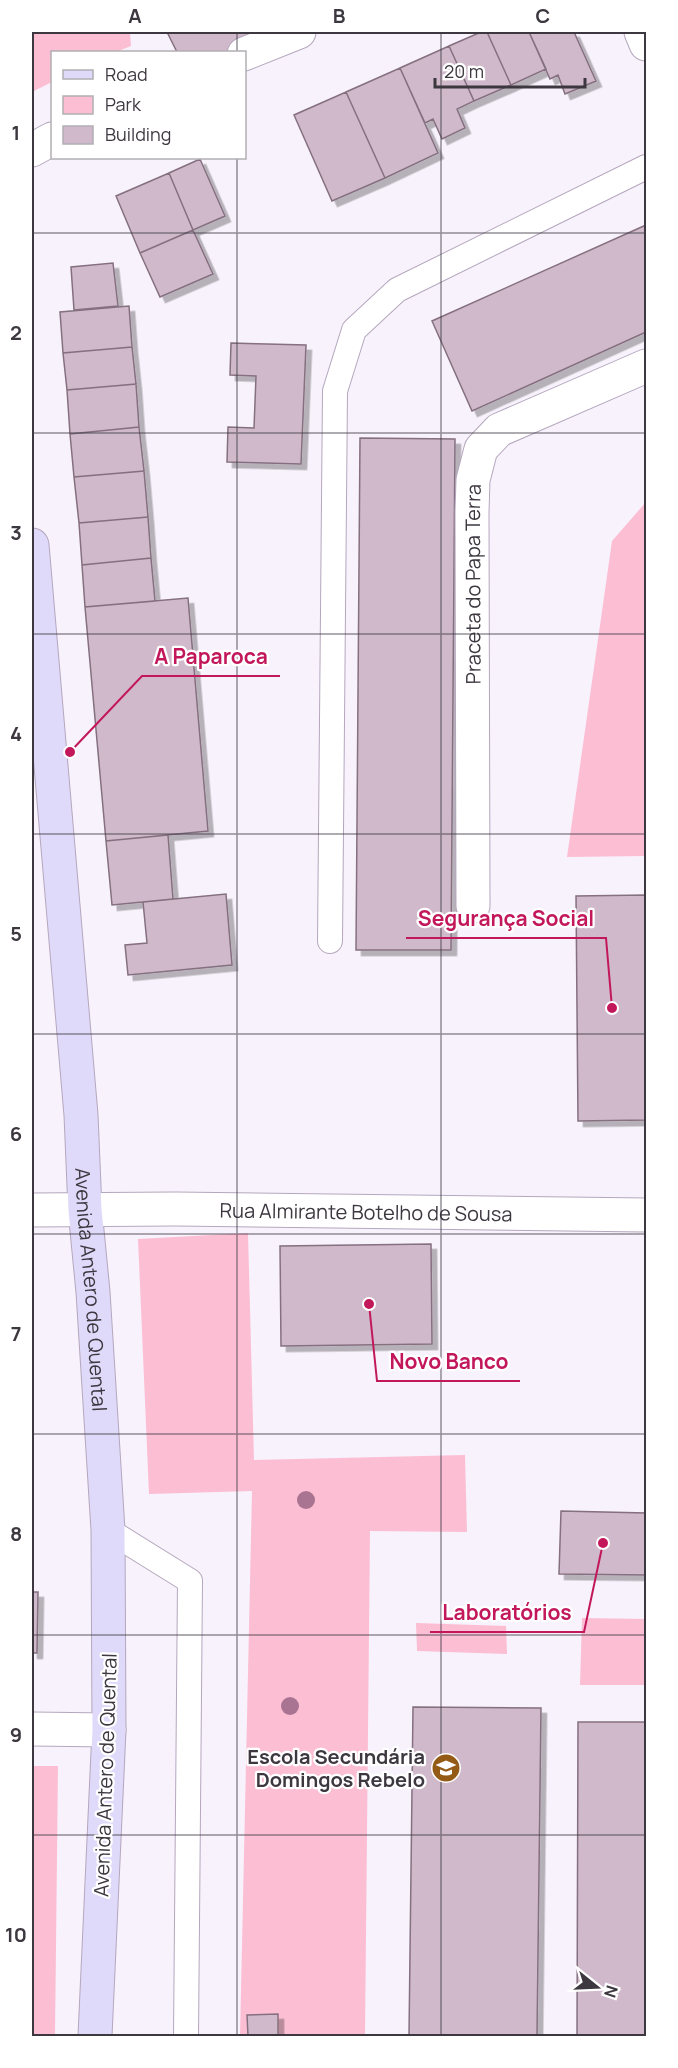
<svg xmlns="http://www.w3.org/2000/svg" width="678" height="2068" font-family="Manrope,sans-serif">
<defs>
<filter id="shadow"><feDropShadow dx="5.5" dy="5.5" stdDeviation="0" flood-color="#0004"/></filter>
</defs>
<rect width="100%" height="100%" fill="#f8f2fc"/>
<path fill="#fcbed3" d="M32,32H130L131,46L116,52H52V82L32,92Z
M646,502V856L567,857L612,541Z
M248,1233L254,1460L465,1455L467,1532L370,1531L365,2036H240L252,1491L149,1494L138,1239Z
M582,1618L646,1619V1685H580Z
M416,1623L506,1626L507,1654L417,1651Z
M32,1766H58L55,2036H32Z"/>
<path fill="#d0b9ca" stroke="#857080" stroke-width="1.5" filter="url(#shadow)" d="M167,32H258L230,52H177Z
M481,32H487L511,85L474,101L449,46Z
M487,32H529L546,69L511,85Z
M529,32H574L596,81L565,94L558,75L550,79Z
M449,46L474,101L457,109L465,128L442,139L433,119L425,123L400,68Z
M400,68L438,153L385,178L346,92Z
M346,92L385,178L332,201L294,115Z
M200,159L225,216L193,230L169,173Z
M169,173L193,230L140,253L116,196Z
M646,225V332L472,411L432,321Z
M193,230L213,274L160,297L140,253Z
M113,263L118,306L74,310L71,267Z
M129,306L132,347L63,353L60,312Z
M231,343L306,345L301,464L227,462L228,427L254,428L256,376L230,375Z
M132,347L136,384L67,390L63,353Z
M136,384L139,427L70,434L67,390Z
M139,427L144,471L74,477L70,434Z
M360,438L455,439L451,950H356Z
M144,471L148,517L79,523L74,477Z
M148,517L151,558L82,565L79,523Z
M151,558L155,601L85,607L82,565Z
M188,598L208,831L106,841L85,607Z
M168,835L173,899L112,905L106,841Z
M226,894L232,965L128,975L125,945L147,943L143,902Z
M646,895V1120L578,1121L576,896Z
M431,1244L432,1344L281,1346L280,1246Z
M561,1511L646,1513V1575L559,1574Z
M32,1592H38L37,1653H32Z
M413,1707L541,1708L537,2036H409Z
M578,1722H646V2036H577Z
M278,2014V2036H248L247,2015Z"/>
<g fill="none" stroke-linecap="round" stroke-linejoin="round">
<g stroke="#b5a7be" stroke-width="26">
<path id="service" d="M330,941L335,391L354,330L397,290L646,167
M108,1530L190,1581L186,2036"/>
</g>
<g stroke="#b5a7be" stroke-width="35">
<g id="minor">
<path d="M641,32L646,44"/>
<path id="s1" d="M473,906L472,512L473,480L481,449L499,430L646,366"/>
<path id="s2" d="M32,1210L176,1209L646,1215"/>
<path d="M32,1729L109,1730"/>
</g>
</g>
<g stroke="#b5a7be" stroke-width="35">
<path id="tertiary" d="M244,54L299,32
M32,150L52,139"/>
</g>
<g stroke="#b5a7be" stroke-width="35">
<g id="secondary">
<path id="s3" d="M32,545L81,1115L85,1210L93,1292L108,1530L109,1730L95,2036"/>
</g>
</g>
<use href="#service" stroke="#fff" stroke-width="24"/>
<use href="#minor" stroke="#fff" stroke-width="33"/>
<use href="#tertiary" stroke="#fff" stroke-width="33"/>
<use href="#secondary" stroke="#dfdaf9" stroke-width="33"/>
</g>
<g fill="#a97492">
<circle cx="306" cy="1500" r="9"/>
<circle cx="290" cy="1706" r="9"/>
</g>
<path fill="none" stroke="#3d3740" stroke-width="1.5" stroke-opacity="0.55" d="M237,32V52M441,32V2036M237,158V2036M32,233H646M32,433H646M32,634H646M32,834H646M32,1034H646M32,1234H646M32,1434H646M32,1635H646M32,1835H646"/>
<defs>
<g id="school-disc" transform="scale(1.5)"><circle r="9.5" fill="#945b17" stroke="#fff"/><path d="M0-5L7-2L0 1L-7-2ZM-4 1L0 2.5L4 1V4Q0 6-4 4Z" fill="#fff"/></g>
</defs>
<g fill-rule="evenodd">
<use href="#school-disc" x="446" y="1768"/>
</g>
<g text-anchor="middle" dominant-baseline="central" stroke-width="4.5" stroke-linejoin="round" paint-order="stroke">
<g font-size="20" fill="#3d3740" stroke="#fff">
<text stroke="none"><textPath href="#s1" startOffset="322">Praceta do Papa Terra</textPath></text>
<text stroke="none"><textPath href="#s2" startOffset="334">Rua Almirante Botelho de Sousa</textPath></text>
<text stroke="none"><textPath href="#s3" startOffset="747">Avenida Antero de Quental</textPath></text>
<text transform="translate(105 1775) rotate(-88)">Avenida Antero de Quental</text>
</g>
<g font-size="20" font-weight="bold" fill="#3d3740" stroke="#fff" text-anchor="end">
<text x="425" y="1756">Escola Secundária<tspan x="425" dy="23">Domingos Rebelo</tspan></text>
</g>
</g>
<path fill="none" stroke="#c2185b" stroke-width="2" d="M70 752L142 676H280M612 1008L606 938H406M369 1304L377 1381H520M603 1543L584 1632H430"/>
<g fill="#c2185b" stroke="#fff" stroke-width="2">
<circle cx="70" cy="752" r="6"/>
<circle cx="612" cy="1008" r="6"/>
<circle cx="369" cy="1304" r="6"/>
<circle cx="603" cy="1543" r="6"/>
</g>
<g font-size="21" text-anchor="middle" font-weight="bold" fill="#c2185b" stroke="#fff" stroke-width="4.5" stroke-linejoin="round" paint-order="stroke">
<text x="211" y="664">A Paparoca</text>
<text x="506" y="926">Segurança Social</text>
<text x="449" y="1369">Novo Banco</text>
<text x="507" y="1620">Laboratórios</text>
</g>
<rect width="678" height="2068" fill="none" stroke="#ffffff" stroke-width="66"/>
<rect x="51" y="51" width="195" height="108" fill="#ffffff" stroke="#b1afb3" stroke-width="1.5"/>
<rect x="63" y="70" width="30" height="9" fill="#dfdaf9" stroke="#b1afb3" stroke-width="1.5"/>
<text x="105" y="81" font-size="18" fill="#3d3740">Road</text>
<rect x="63" y="96" width="30" height="18" fill="#fcbed3" stroke="#b1afb3" stroke-width="1.5"/>
<text x="105" y="111" font-size="18" fill="#3d3740">Park</text>
<rect x="63" y="126" width="30" height="18" fill="#d0b9ca" stroke="#b1afb3" stroke-width="1.5"/>
<text x="105" y="141" font-size="18" fill="#3d3740">Building</text>
<g transform="translate(597 1987) rotate(108)" stroke="#ffffff" stroke-width="4.5" paint-order="stroke">
<path d="M0-4.5L10 22L0 15L-10 22Z" fill="#3d3740"/>
<text y="-9" font-size="16" font-weight="bold" text-anchor="middle" fill="#3d3740">N</text>
</g>
<path d="M435 78v9h150v-9" fill="none" stroke="#3d3740" stroke-width="3"/>
<text x="444" y="78" font-size="18" fill="#3d3740" stroke="#ffffff" stroke-width="4.5" paint-order="stroke">20 m</text>
<rect x="33" y="33" width="612" height="2002" fill="none" stroke="#3d3740" stroke-width="2"/>
<g font-size="20" text-anchor="middle" font-weight="bold" fill="#3d3740">
<text x="135" y="23">A</text>
<text x="339" y="23">B</text>
<text x="543" y="23">C</text>
<text x="16" y="140">1</text>
<text x="16" y="340">2</text>
<text x="16" y="540">3</text>
<text x="16" y="741">4</text>
<text x="16" y="941">5</text>
<text x="16" y="1141">6</text>
<text x="16" y="1341">7</text>
<text x="16" y="1541">8</text>
<text x="16" y="1742">9</text>
<text x="16" y="1942">10</text>
</g>
</svg>
